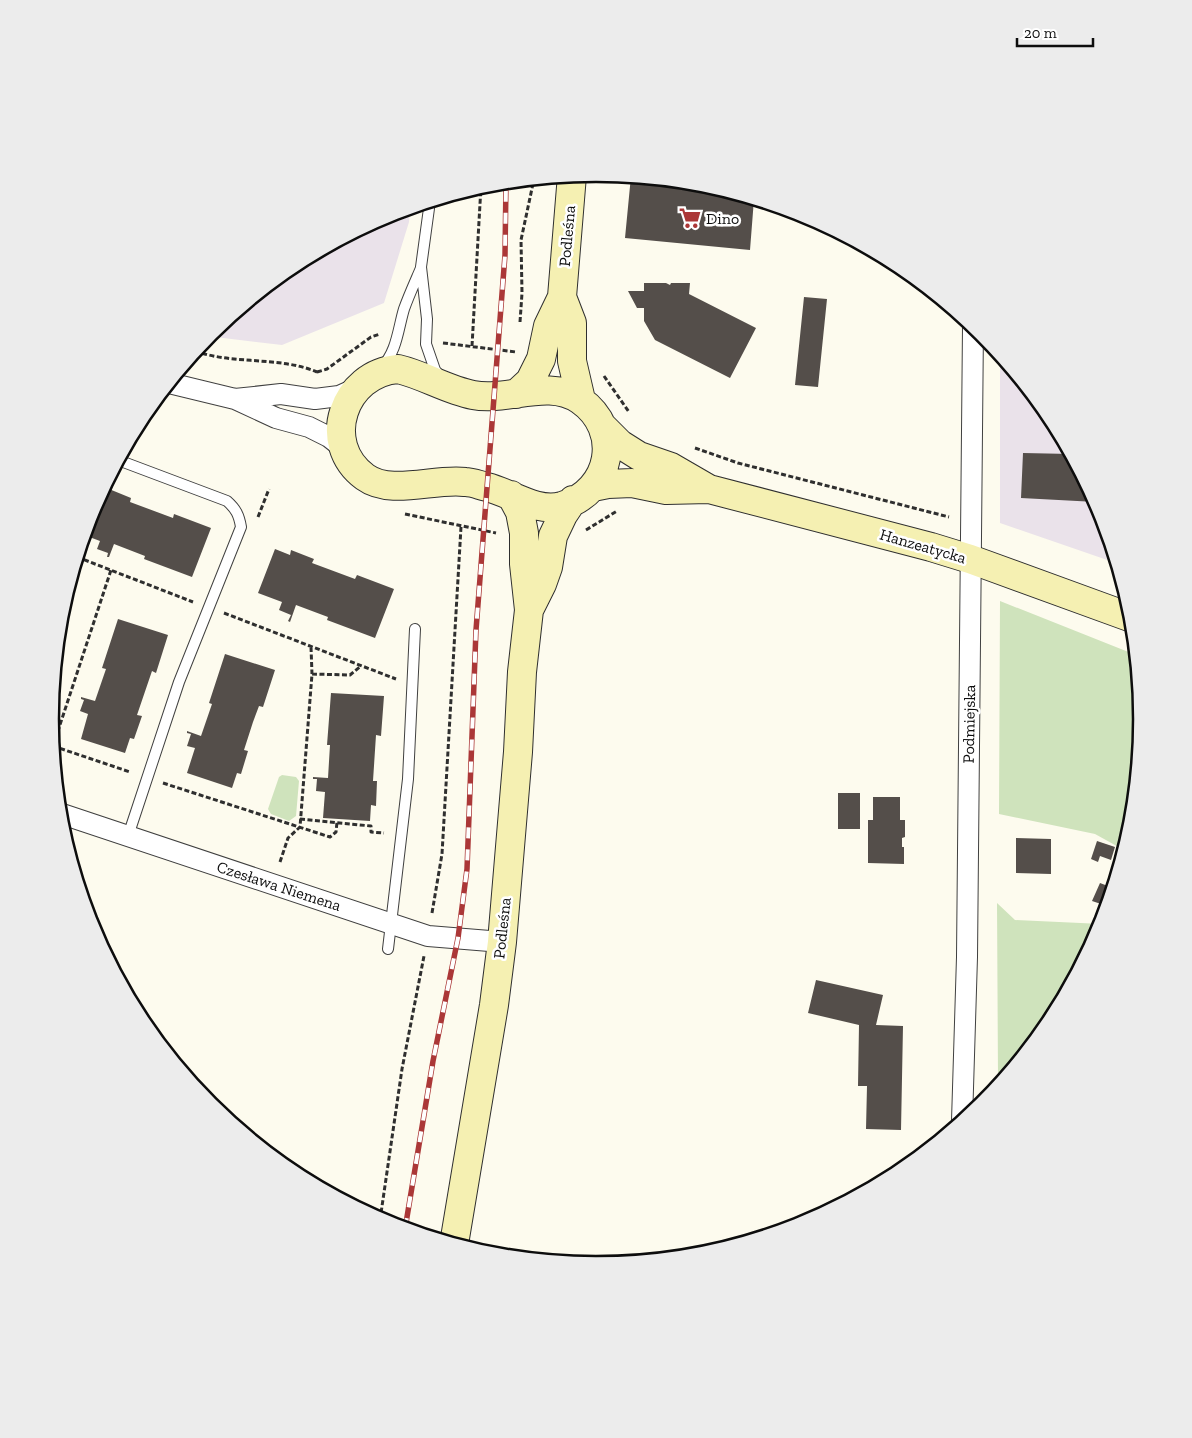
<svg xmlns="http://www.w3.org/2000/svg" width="1192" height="1438" font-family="'Zilla Slab',serif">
<rect width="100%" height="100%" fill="#fdfbee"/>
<path fill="#eae2ea" d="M410,208L409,222L384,303L282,345L207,336L293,265L387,214Z
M1000,354L1050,416L1101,510L1116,563L1000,523Z"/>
<path fill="#cfe3bc" d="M1000,601L1136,655L1142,719L1131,826L1124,850L1095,834L999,814Z
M282,775L296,777L299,781L296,816L289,821L271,814L268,809L279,777Z
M997,903L1015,920L1102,924L1050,1023L1003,1079L998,1077Z"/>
<path fill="#544e4a" d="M631,176L703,184L754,199L750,250L625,238Z
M644,283H666L670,285L671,283H690L689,294L756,328L730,378L655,340L644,321V308H637L628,291H644Z
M804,297L827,299L818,387L795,385Z
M1023,453L1071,454L1096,502L1021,498Z
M109,489L131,498L130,502L173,518L174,514L211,528L192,577L144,559L145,556L114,544L109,557H107L108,553L97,549L100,541L84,535L92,510L102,491L107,494Z
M275,549L290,555L291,550L314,559L312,563L355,579L357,575L394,589L375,638L327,620L328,617L296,605L290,622L288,621L291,615L279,610L282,602L258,593Z
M118,619L168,635L156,673L152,671L137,715L142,716L134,739L130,738L125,753L81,739L88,714L80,711L84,700L81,699V697L95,701L106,669L102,668Z
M225,654L275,670L263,707L259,706L253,722L244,750L248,751L241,774L237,773L232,788L187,773L195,748L187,746L191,734L187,733V731L201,736L212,704L209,703Z
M331,693L384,696L381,736L376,735L373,781H377L376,806L371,805L370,821L323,818L325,792L316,791L317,779H313V777L328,778L330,745H327Z
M838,793H860V829H838Z
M873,797H900V820H905V837L902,838V847H904V864L868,863V820H873Z
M1016,838L1051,839V874L1016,873Z
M1097,841L1115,847L1111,860L1100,856L1098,862L1091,859Z
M1100,883L1113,888L1107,906L1092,901Z
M816,980L883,995L876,1025L903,1026L901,1130L866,1129L867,1086H858L859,1025L808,1013Z"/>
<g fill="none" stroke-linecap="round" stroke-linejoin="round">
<g stroke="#404040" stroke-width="12">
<path id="lane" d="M430,201L421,267L427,319L426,344L435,370L440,376
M381,368C397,352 398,329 404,309C409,295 415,282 421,268
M118,460L227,501C236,509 239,515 241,527L179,682L128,836
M388,949L408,779L415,629"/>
</g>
<g stroke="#404040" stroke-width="22">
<path id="street" d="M169,383L235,399L276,418L309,427L329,437L343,448
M235,399L281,394L315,399L339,396L361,386
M59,813L428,936L502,942
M962,1121L967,957L973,326"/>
</g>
<g stroke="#2f2f2f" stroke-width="30">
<path id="secondary" d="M562,297L572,323V361L581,400
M398,369C424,375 447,390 473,395C508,402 548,378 580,400C623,430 612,491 562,506C536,513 511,493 487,487C479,485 472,482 465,482C434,478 391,496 365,477C319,443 344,373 398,369Z
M516,394L530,381L541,359L548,326L562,297L572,175
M602,426L620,444L639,456L671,467L709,489
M593,487L608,484L632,483L666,490L709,489L931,547L970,559L1132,618
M529,610L542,584L548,567L553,536L563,515L573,500
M454,1244L494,1005L502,942L518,752L522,672L529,610L524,564V533L520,512L511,495"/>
</g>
<path stroke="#2f2f2f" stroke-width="3" stroke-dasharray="5 2.5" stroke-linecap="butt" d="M520,322L522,293L521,240L534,179
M443,343L516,352
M472,346L481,186
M195,351C234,365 279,356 317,372L316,373
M317,372L327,369L371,337L380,334
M604,376L629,412
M695,448L738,463L949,517
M405,514L496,533
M258,517L269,489
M586,530L617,511
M77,557L193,602
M224,613L396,679
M311,647L312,674
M53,746L130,772
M53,746L111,570
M163,783L330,837L336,832L337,822
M300,819L371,826V832L384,833
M280,862L288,838L300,827L312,674L350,675L361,666
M432,913L442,854L461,527
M380,1220L402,1069L424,956"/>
<use href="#lane" stroke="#fff" stroke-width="10"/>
<use href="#street" stroke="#fff" stroke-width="20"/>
<use href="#secondary" stroke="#f5f0b2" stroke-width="28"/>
<g stroke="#ab3737" stroke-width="5.5">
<path id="rail" d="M405,1229L433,1061L458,938L467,869L476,630L505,255L506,182"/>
</g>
<use href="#rail" stroke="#fff" stroke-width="4" stroke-dasharray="11" stroke-linecap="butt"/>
</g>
<defs>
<g id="supermarket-bare" transform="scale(1.725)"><path d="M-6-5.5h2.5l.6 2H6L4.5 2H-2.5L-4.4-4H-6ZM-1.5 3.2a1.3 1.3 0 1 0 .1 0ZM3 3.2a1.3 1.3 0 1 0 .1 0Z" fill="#ab3737" stroke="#fff" stroke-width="2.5" paint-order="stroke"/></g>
</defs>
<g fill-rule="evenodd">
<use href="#supermarket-bare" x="690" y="218"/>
</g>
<g text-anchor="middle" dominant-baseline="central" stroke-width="5" stroke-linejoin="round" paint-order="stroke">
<g font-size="16" fill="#0d0d0d" stroke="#fff" text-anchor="start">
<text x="706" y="218">Dino</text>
</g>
<g font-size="16" fill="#0d0d0d" stroke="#fff">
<text transform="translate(567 236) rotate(-85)">Podleśna</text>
<text transform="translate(923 546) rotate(16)">Hanzeatycka</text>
<text transform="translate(969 724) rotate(-89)">Podmiejska</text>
<text transform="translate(279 886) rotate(18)">Czesława Niemena</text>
<text transform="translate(502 928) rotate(-84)">Podleśna</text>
</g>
</g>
<path d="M0 0H1192V1438H0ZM59 719a537 537 0 1 1 1074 0a537 537 0 1 1-1074 0Z" fill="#ececec" fill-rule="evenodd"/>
<path fill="none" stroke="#0d0d0d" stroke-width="2.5" d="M59 719a537 537 0 1 1 1074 0a537 537 0 1 1-1074 0Z"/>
<path d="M1017 38v8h76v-8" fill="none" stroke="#0d0d0d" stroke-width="2.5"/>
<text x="1024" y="38" font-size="15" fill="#0d0d0d" stroke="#ffffff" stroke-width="4" paint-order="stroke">20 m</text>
</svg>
